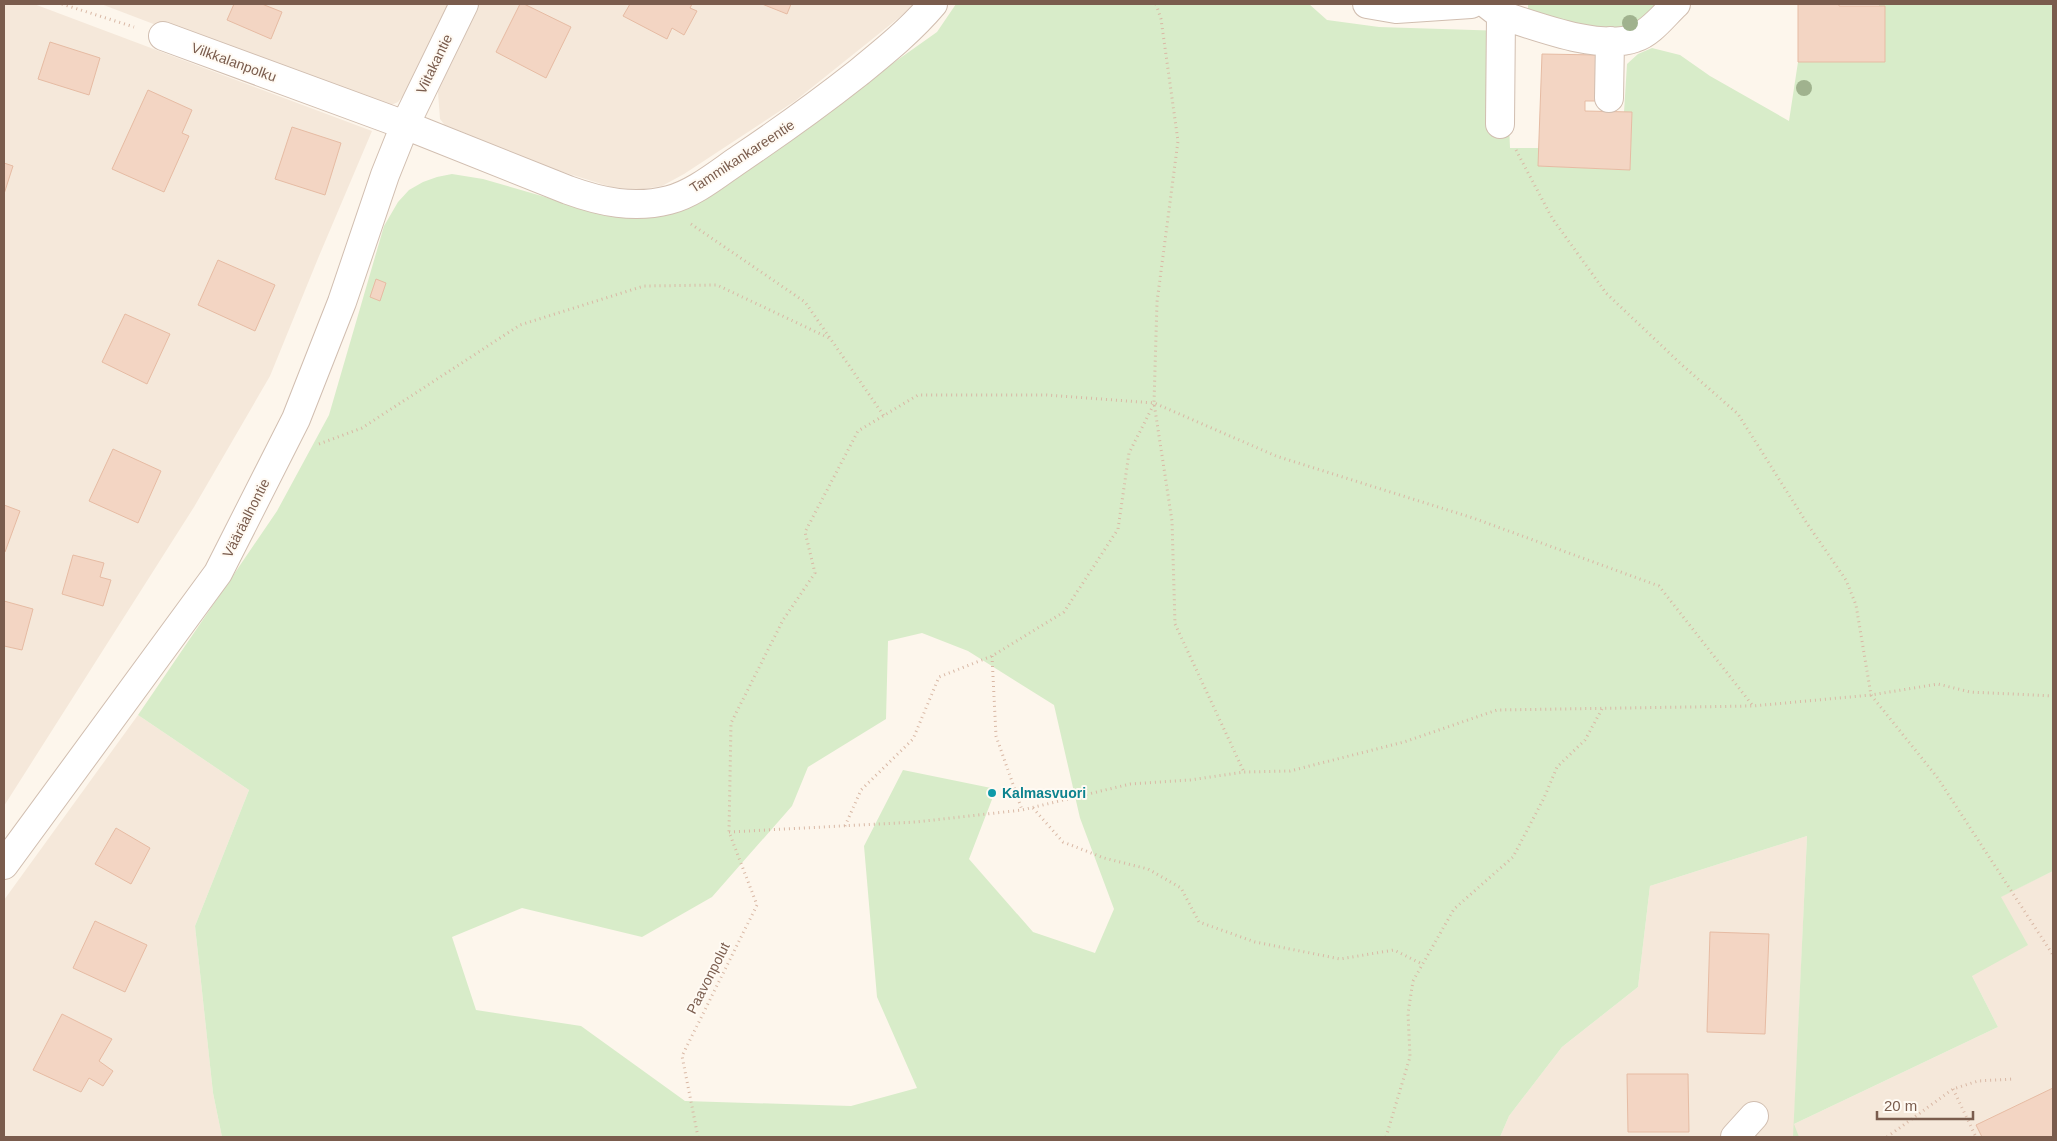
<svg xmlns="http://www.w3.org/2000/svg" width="2057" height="1141" font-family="Arial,sans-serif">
<rect width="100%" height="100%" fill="#fdf6ec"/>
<path fill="#f5e8da" d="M4,4H34L372,131L319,256L270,376L194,507L4,806Z
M101,4H448L404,95L398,102L389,106L372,107Z
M477,4H916L795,101L684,174L662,186L637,190L611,187L461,140L450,132L440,119L438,92L441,79Z
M138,715L249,790L195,926L213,1093L222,1137H4V900Z
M1807,836L1794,1124L1998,1027L1972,976L2000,897L2053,871V1137H1500L1509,1116L1562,1047L1638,987L1650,886Z"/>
<path fill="#d8ecc9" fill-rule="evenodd" d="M956,4H1309L1327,20L1379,27L1505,31L1510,148H1539V166L1630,170L1632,112H1624L1627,64L1638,54L1652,48L1680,55L1710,76L1789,121L1798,62H1885V7L1879,6V4H2053V871L2001,897L2028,945L1972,976L1998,1027L1794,1124L1799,1137H1793L1807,836L1650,886L1638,987L1562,1047L1509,1116L1500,1137H222L213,1093L195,926L249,790L138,715L277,511L329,415L384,226L398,202L409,190L423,182L437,177L452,174L483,179L597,212L707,195L937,32ZM922,633L968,651L1054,705L1080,818L1114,909L1095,953L1033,932L969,859L996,789L903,770L864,846L877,997L917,1088L851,1106L685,1101L581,1026L476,1010L452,937L522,908L642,937L712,897L792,806L808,767L886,719L888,641Z
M1528,4H1798V5L1670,4L1625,31L1528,22Z"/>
<path fill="#f3d5c3" stroke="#e6bba3" d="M234,4H262L282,12L271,39L227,20Z
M520,4H524L571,27L546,78L496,52Z
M630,4H692L690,8L697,11L684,35L672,28L667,39L623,16Z
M762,4H791L787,14Z
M1798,4H1839V6H1885V62H1798Z
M50,42L100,58L89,95L38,79Z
M1542,54L1598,55L1597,101H1585V111L1632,112L1630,170L1538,166Z
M148,90L192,110L182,133L189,136L164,192L112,169Z
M292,127L341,143L325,195L275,179Z
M4,163L13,166L4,194Z
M218,260L275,285L255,331L198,305Z
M376,279L386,283L380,301L370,297Z
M125,314L170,334L147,384L102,362Z
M113,449L161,471L138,523L89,501Z
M4,505L20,511L5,552L4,551Z
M73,555L104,563L100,577L111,580L103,606L62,594Z
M4,601L33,609L22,650L4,646Z
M116,828L150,848L131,884L95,864Z
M95,921L147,945L125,992L73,968Z
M1710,932L1769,934L1765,1034L1707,1032Z
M62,1014L112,1039L99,1061L113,1071L103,1086L89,1078L81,1092L33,1070Z
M1627,1074H1688L1689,1132H1628Z
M2053,1088V1137H1982L1976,1125Z"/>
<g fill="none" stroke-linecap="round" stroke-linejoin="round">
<g stroke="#d1beb0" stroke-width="30">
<path id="minor" d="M1367,4L1396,9L1471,4
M1488,5L1501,15L1500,124
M1501,15C1536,26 1599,51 1635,38C1651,33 1664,15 1676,4
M163,36L405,125L568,190C601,202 634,209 669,200C694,194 720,172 741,158C781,131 820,103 858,73C885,51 911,30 933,4
M1609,98L1610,41
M4,865L218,573L296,419L342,302L385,175L405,125L464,4
M1735,1137L1754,1116"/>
</g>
<path stroke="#d9b8a5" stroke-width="3" stroke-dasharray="1 4" stroke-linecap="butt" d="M62,4L134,27
M1156,4L1161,19L1178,141L1157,302L1154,403L1172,521L1175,624L1244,772
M1516,150L1552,218L1606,293L1682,365L1738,414L1806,522L1846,580L1856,605L1871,695L1937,777L2053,955
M691,224L805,302L884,416
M319,444L362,428L520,325L644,286L717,285L829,338
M992,656L996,736L1022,810
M1033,808L1063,842L1104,858L1148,869L1181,888L1199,922L1255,942L1340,959L1394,950L1422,964
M845,826L861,790L913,739L939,677L992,656L1064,612L1118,529L1129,453L1154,404
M729,832L916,822L1022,810L1130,784L1190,780L1244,772L1290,771L1404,742L1497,710L1753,706L1871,695L1938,684L1970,692L2053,696
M1953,1089L1976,1137
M698,1137L682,1056L757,905L729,832L731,723L783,620L815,573L805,532L858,431L918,395H1047L1154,403L1276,456L1473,518L1659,586L1753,706
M1386,1137L1410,1057L1408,1013L1413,981L1454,909L1513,857L1544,798L1557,767L1585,740L1602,709
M1887,1137L1953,1089L1978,1081L2013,1079"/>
<use href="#minor" stroke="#fff" stroke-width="28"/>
</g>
<g fill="#a0b28e">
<circle cx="1630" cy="23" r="8"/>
<circle cx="1804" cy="88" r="8"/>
</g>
<circle fill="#0f9aa8" stroke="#fffaf3" stroke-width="2" cx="992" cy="793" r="5"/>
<g text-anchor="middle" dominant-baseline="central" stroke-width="4" stroke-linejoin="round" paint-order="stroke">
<g font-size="14" fill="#7a5c4d" stroke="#fffaf3">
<text transform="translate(234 62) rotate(20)">Vilkkalanpolku</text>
<text transform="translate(434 64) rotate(-64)">Viitakantie</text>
<text transform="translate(742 156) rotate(-33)">Tammikankareentie</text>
<text transform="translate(246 518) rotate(-63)">Vääräalhontie</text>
<text transform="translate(708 978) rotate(-63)">Paavonpolut</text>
</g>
<g font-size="14" font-weight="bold" fill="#0d838f" stroke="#fffaf3" text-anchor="start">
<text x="1002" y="793">Kalmasvuori</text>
</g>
</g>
<rect width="2057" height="1141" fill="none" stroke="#7a5c4d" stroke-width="10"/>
<path d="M1877 1111v8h96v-8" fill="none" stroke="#7a5c4d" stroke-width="2.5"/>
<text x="1884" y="1111" font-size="15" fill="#7a5c4d" stroke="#fffaf3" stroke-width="4" paint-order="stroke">20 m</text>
</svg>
